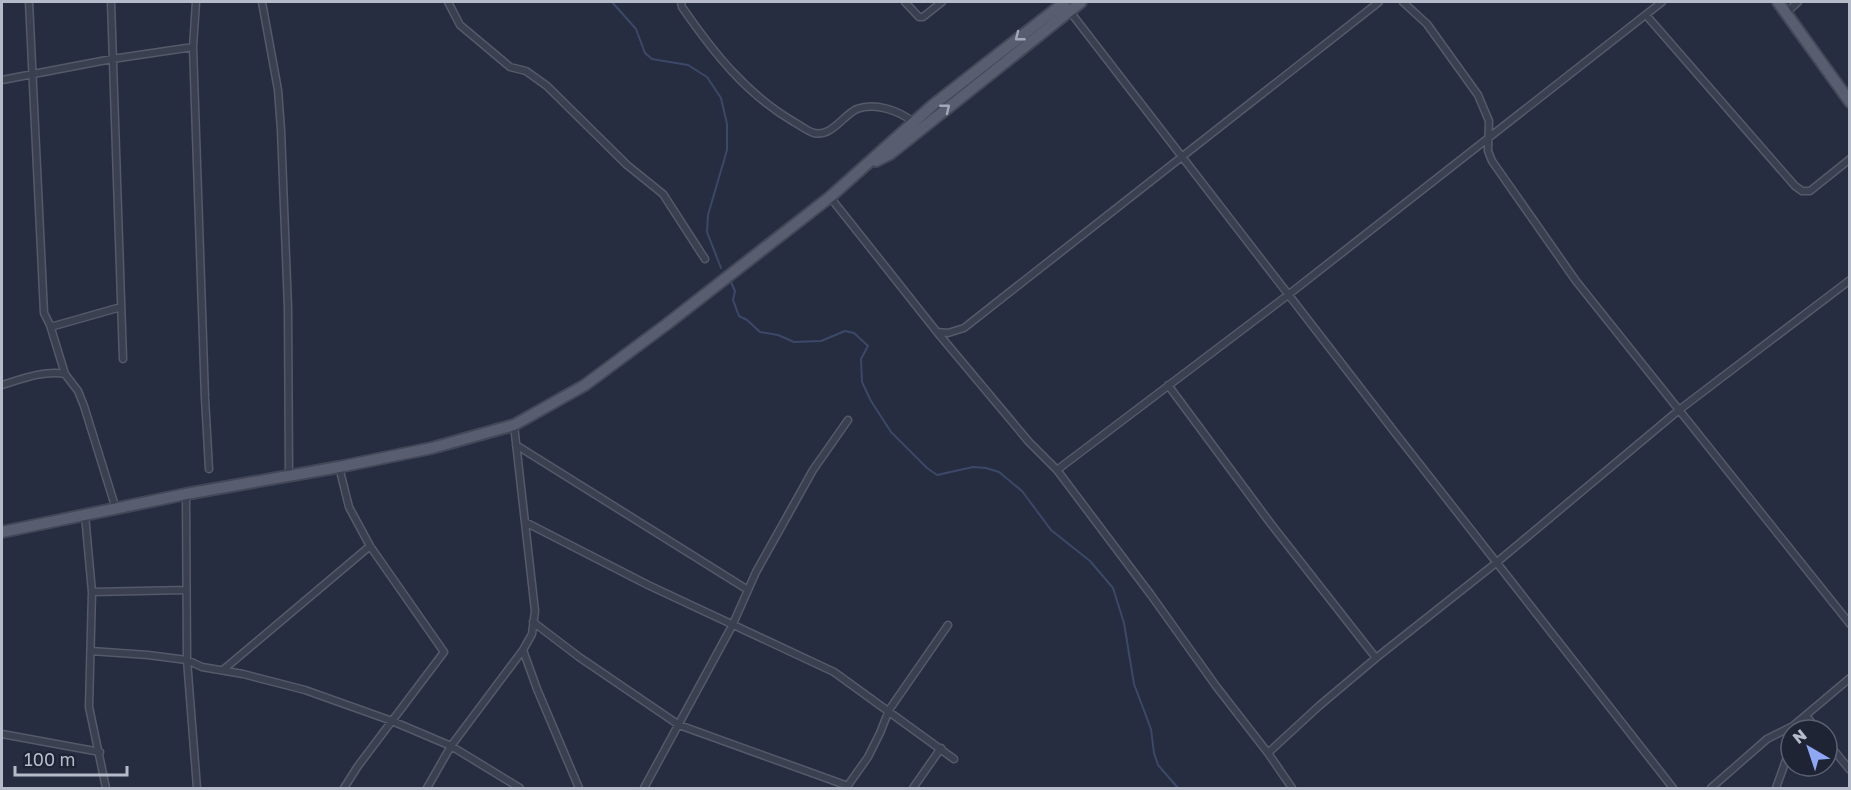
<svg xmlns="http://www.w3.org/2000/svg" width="1851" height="790" font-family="'Golos Text',sans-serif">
<rect width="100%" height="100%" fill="#262d40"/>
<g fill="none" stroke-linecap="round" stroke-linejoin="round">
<path stroke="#3c4868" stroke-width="2" d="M612,2L636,29L645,53L652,59L688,65L707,77L721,98L727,124V150L708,215L707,232L721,268
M730,280L735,291L733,300L739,316L747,320L760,332L778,335L794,342L821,341L845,331L854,333L868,346L861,359L862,382L871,401L891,432L927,468L937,475L973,467L986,468L999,472L1022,491L1051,530L1090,561L1113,588L1124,623L1134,684L1151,729L1154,753L1158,765L1178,788"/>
<g stroke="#555a6a" stroke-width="9">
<path id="minor" d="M29,2L44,313L50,325L65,374
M111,2L123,359
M196,2L193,47L205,398L209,469
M262,2L278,90L281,130L288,308L289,476
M448,2L460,25L510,67L526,71L547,86L627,165L663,194L705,259
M681,2L682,7C713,52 746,94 794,122C800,125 807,131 814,133C832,137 843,115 857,109C875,102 900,111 913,122
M905,2L919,17H923L942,2
M1403,2L1427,24L1478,95L1489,121L1488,151L1492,161L1576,281L1850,624
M1068,9L1396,434L1673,788
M1786,13L1798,2
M1646,15L1795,186L1802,191H1810L1850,159
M2,80L112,59L193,47
M830,197L937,332L948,333L964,328L1379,2
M50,325L54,326L121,307
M937,332L1029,442L1057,470L1151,595L1216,686L1268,753L1292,788
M2,385C22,379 44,370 65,374L78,391L84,406L116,509
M1168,385L1271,524L1376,658
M516,445L748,590
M339,467L349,507L370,546L444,652L358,766L344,788
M1057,470L1288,295L1662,2
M186,494L187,660L197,788
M85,515L92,592L89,707L106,788
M525,522L648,585L834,672L954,759
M92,592L186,590
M533,622L579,657L679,725L848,786
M523,650L537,689L579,788
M91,651L148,655L187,660L202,667L243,674L305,690L392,721L451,746L520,788
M223,670L370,546
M1806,716L1818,730
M2,734L100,752
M1827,742L1850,770
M1268,753L1319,706L1376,658L1496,563L1679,410L1850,280
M427,788L451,746L523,650L532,634L535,611L514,425
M644,788L732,626L756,572L813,470L848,420
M846,788L868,757L880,733L889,710L948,625
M913,788L941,748
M1711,788L1767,739L1793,726L1850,678
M1776,788L1791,746"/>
</g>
<g stroke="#434859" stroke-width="14">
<path id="primary" d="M1778,2L1850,102
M876,161L890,154L1081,2
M2,532L186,494L339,467L432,448L514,425L585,385L667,324L830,197L933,105L1065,2"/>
</g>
<use href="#minor" stroke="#3a4050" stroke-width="6"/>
<use href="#primary" stroke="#585e6f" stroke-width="10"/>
</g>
<defs><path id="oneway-chevron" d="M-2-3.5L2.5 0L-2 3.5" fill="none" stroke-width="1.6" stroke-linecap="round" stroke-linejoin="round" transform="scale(1.5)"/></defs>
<g stroke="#a3a8b8">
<use href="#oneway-chevron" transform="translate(1019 37) rotate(142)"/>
<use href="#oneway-chevron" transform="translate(946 108) rotate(-39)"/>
</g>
<rect width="1851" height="790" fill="none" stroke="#b6bbca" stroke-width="6"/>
<g transform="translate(1809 748) rotate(321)"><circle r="28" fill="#1f2435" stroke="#5b6071" stroke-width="1.5"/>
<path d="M0-4.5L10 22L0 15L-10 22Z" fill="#8fa8f6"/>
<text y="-9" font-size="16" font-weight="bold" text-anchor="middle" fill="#b6bbca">N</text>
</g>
<path d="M15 766v9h112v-9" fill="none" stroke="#b6bbca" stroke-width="3"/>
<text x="24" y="766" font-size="18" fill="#b6bbca" stroke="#1f2435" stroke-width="4.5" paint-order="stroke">100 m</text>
</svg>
